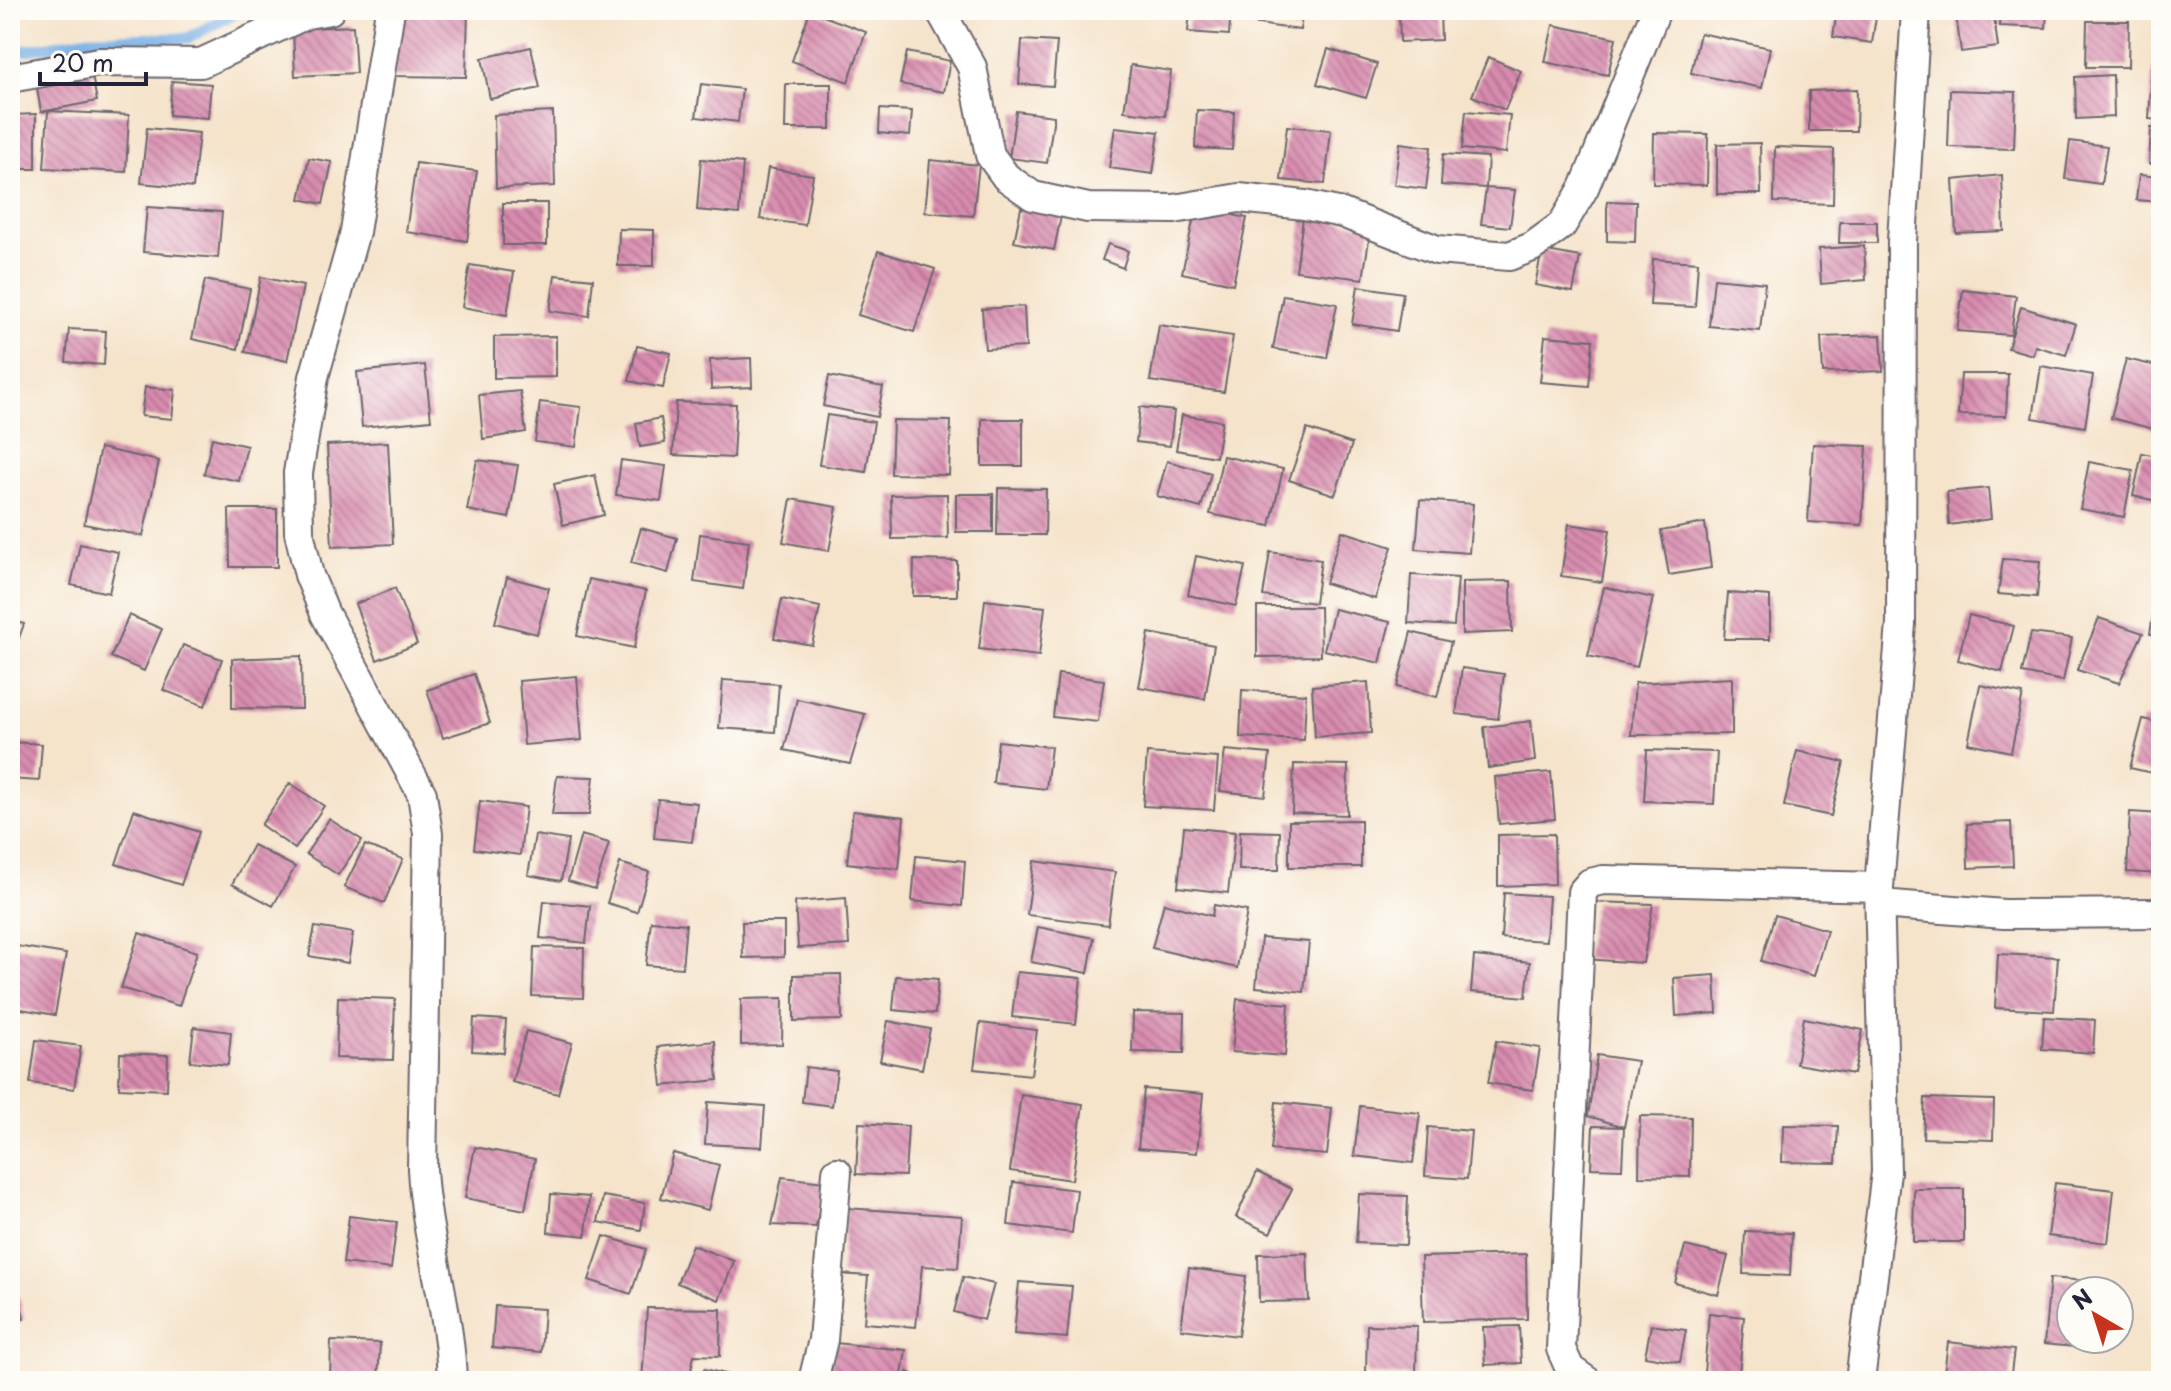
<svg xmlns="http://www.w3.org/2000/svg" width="2171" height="1391" font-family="'Playpen Sans',sans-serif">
<defs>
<pattern id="building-back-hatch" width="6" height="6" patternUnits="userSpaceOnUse" patternTransform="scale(2)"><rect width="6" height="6" fill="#d88bae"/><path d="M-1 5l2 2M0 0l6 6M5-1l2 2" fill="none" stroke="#af718f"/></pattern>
</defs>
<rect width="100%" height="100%" fill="#fdfcf7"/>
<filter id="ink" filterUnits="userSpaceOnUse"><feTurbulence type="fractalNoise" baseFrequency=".0125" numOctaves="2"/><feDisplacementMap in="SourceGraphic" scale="16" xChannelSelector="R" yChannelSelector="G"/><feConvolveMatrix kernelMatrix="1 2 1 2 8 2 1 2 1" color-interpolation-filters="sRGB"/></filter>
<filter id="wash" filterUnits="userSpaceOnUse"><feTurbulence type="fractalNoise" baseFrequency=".006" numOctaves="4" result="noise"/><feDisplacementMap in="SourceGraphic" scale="32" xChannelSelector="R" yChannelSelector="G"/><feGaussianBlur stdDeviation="1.8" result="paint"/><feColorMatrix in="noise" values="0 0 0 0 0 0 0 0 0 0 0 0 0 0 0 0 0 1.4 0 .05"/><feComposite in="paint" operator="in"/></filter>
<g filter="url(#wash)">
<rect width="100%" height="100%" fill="#f5e3ca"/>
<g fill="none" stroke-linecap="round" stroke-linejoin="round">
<path stroke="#76ade5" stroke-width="11" d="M10,53L89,39L188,38L242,10"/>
</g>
<g id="blocks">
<path fill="url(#building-back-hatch)" d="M396,10L468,12L466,77L394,76Z
M1190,10H1231L1229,35L1188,32Z
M1246,10H1303L1300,30L1244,22Z
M1399,10H1440L1441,40L1400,42Z
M1837,10H1877L1872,43L1833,37Z
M1993,10L1998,47L1961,52L1956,15Z
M2000,10H2047L2046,28L1999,26Z
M810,11L866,32L848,82L792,61Z
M2087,21H2129L2128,67H2086Z
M1553,25L1616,38L1608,75L1545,62Z
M353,26L356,73L295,76L293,29Z
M1700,33L1770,48L1762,88L1691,73Z
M1022,40L1057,42L1053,86L1019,84Z
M531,47L540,88L490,99L482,58Z
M1328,49L1377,64L1366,98L1317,84Z
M907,52L950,61L944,92L900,84Z
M1488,57L1521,71L1505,110L1472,96Z
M1131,65L1171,71L1165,116L1124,111Z
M90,66L97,101L41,112L35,76Z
M2152,69L2161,70V120L2149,119Z
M2113,75L2114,117L2076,119L2075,77Z
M172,81L211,84L208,118L169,115Z
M701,84L742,89L738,122L696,117Z
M786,84H831V129H785Z
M1857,89L1856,131H1809V91Z
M1950,90L2016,92L2014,149L1948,147Z
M880,109L912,111L910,136L879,133Z
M1197,110L1234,112L1232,150L1195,148Z
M48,111L129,115L126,172L44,168Z
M1016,111L1054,116L1047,163L1009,158Z
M1466,111L1510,115L1506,153L1462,149Z
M553,112L555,186L496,188L494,115Z
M36,114V169H10V115Z
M1287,126L1331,130L1325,184L1281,180Z
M1115,127L1159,132L1153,174L1109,168Z
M147,128L199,133L193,188L141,183Z
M2151,128H2161V164H2149Z
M1654,133L1708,134L1707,185L1653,184Z
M2070,141L2107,146L2101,184L2065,179Z
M1400,143L1431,147L1426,189L1394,185Z
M1760,143L1761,194H1717V144Z
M1775,147L1834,149L1833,204L1774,202Z
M1443,154L1488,157L1486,188L1441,185Z
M309,158L332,162L323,204L300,199Z
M701,159L743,163L739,214L697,210Z
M930,160L979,165L973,216L925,212Z
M416,163L477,171L467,241L406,232Z
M768,168L813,175L805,225L760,219Z
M2002,175L2004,231L1956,233L1953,180Z
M2139,175L2161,177V202L2136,200Z
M1486,188L1515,190L1510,227L1481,224Z
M1607,201L1636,202L1635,242L1607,241Z
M503,203H547V245H503Z
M147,207L222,212L218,258L143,252Z
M1196,207L1247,218L1233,284L1182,273Z
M1021,208L1061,216L1054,250L1014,242Z
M1303,218L1371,226L1363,279L1296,271Z
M1840,222H1877V243H1839Z
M619,229L654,230V266H618Z
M1108,244L1128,251L1123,268L1102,260Z
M1864,246L1866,280L1821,284L1819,249Z
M1542,250L1580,257L1573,292L1535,285Z
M878,251L935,269L914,332L858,315Z
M1653,259L1698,262L1695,307L1650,305Z
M470,265L514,272L507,315L462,307Z
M555,275L593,279L589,316L550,311Z
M261,277L303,286L287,361L245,352Z
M1714,278L1765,283L1760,331L1709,326Z
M205,280L250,289L238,349L192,339Z
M1358,286L1403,293L1397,331L1352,324Z
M1963,290L2016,296L2011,335L1957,331Z
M1283,295L1337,304L1327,358L1273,349Z
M1024,306L1026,347L985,349L982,309Z
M2021,307L2076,324L2066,355L2035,346L2033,355L2008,348Z
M1159,325L1233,336L1224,392L1150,381Z
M69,329L106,331L104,365L66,362Z
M1881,335L1883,371L1823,373L1821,337Z
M556,336V377L494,378V337Z
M1545,336L1593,340L1589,386L1540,382Z
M637,346L671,353L663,388L629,381Z
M751,358L752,387L711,389L710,360Z
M2126,359L2161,367V431L2111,418Z
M425,365L431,420L362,427L357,372Z
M2041,366L2093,375L2085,427L2033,418Z
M1961,374H2008L2006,416L1958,415Z
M829,376L883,387L877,417L823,406Z
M145,387L175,390L172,419L141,416Z
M520,391L526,432L483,439L479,395Z
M540,402L581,407L576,447L535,442Z
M676,402L736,404L733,458L673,455Z
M1140,407L1174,411L1170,446L1136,442Z
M827,415L874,422L866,472L819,465Z
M1182,415L1222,421L1216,457L1176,450Z
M661,418L665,443L640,447L636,423Z
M982,419H1023V466H982Z
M893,420L951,421L949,475L891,474Z
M1307,429L1352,444L1335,495L1289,480Z
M212,438L247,446L239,481L204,474Z
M388,442L393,544L332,547L327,445Z
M1813,444L1867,446L1862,525L1808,522Z
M100,448L159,461L143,536L84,524Z
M2142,453L2161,457L2157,501L2133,496Z
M1223,456L1283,469L1270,526L1210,514Z
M477,460L518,465L509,518L467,510Z
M621,460L666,466L661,501L616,495Z
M1167,461L1211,473L1201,508L1157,496Z
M2089,462L2133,470L2124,517L2080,509Z
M595,475L604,515L563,525L554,484Z
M998,488L1046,489L1045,535H997Z
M1988,488L1991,519L1949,525L1947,492Z
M947,494L948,538L892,539L891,495Z
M956,494H993V532H956Z
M791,499L837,507L829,551L783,542Z
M1420,500L1473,504L1469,553L1416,549Z
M229,509H277V567H230Z
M1705,523L1711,568L1669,575L1661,531Z
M1569,524L1610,530L1602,582L1561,576Z
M641,528L677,538L668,573L631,563Z
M1342,531L1392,547L1375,599L1325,583Z
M700,534L749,541L743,589L694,582Z
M80,544L118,552L109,593L71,585Z
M1270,552L1321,560L1315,603L1263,596Z
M1196,556L1245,566L1236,606L1188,595Z
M2003,559L2040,561L2037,597L1998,594Z
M914,560L957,561V596H913Z
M1411,575L1458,578L1454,626L1408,623Z
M507,577L549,588L537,634L495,623Z
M589,579L646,591L634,648L577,636Z
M1511,581L1512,632L1462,634V582Z
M1604,587L1653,598L1637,667L1588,656Z
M395,588L417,644L377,660L355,604Z
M1728,593L1770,596V639H1724Z
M2156,596L2161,597V636L2150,634Z
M782,599L820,607L812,645L774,638Z
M985,600L1045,607L1039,656L979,649Z
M1257,607H1320L1321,656L1257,657Z
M1334,609L1390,622L1380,663L1324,650Z
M129,615L162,629L144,671L111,657Z
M1969,615L2014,626L2002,672L1958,660Z
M2099,618L2143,633L2119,683L2077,670Z
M10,620L24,624L10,663Z
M1411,632L1451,642L1437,697L1397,687Z
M1149,633L1214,645L1205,699L1139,687Z
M2031,633L2072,638L2063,681L2022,673Z
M183,645L222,659L205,706L163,690Z
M301,656L302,709L232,708V659Z
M1462,668L1504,674L1498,719L1456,714Z
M474,674L490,723L443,738L427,690Z
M1058,674L1104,680L1098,722L1053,717Z
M577,676L582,740L524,745L519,681Z
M1732,678V734L1631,735L1635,683Z
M723,680L779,684L775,732L719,728Z
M1368,682L1371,733L1315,737L1312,686Z
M1980,685L2023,694L2011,752L1968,743Z
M1242,690L1306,694L1304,740L1240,737Z
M797,699L865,714L850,764L784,750Z
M2143,719L2161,723V775L2130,768Z
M1531,721L1535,761L1488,768L1484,727Z
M998,741L1051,747L1046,789L993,783Z
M10,742L42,744L39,781L10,779Z
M1225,750L1270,754L1265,796L1220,791Z
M1647,750L1717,752L1714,804L1644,801Z
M1797,751L1844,762L1831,816L1784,806Z
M1147,753L1218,758L1214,810L1143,806Z
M1294,764L1348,765L1347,815L1292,813Z
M1551,772L1555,819L1499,824L1495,777Z
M557,776L594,777L589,815H552Z
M290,783L324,806L295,849L261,825Z
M658,799L697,803L692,842L654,838Z
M480,801L526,807L520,855L474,849Z
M134,810L199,832L181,885L116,864Z
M853,811L904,817L899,869L847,863Z
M2130,812L2161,814V874L2127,872Z
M329,819L362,840L338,875L306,854Z
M1361,820V867H1289V821Z
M2011,822L2013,866L1968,868L1967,824Z
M1184,827L1235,832L1228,893L1178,887Z
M1240,831L1280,832L1279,870H1239Z
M1554,834L1555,884L1498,886V835Z
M535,835L568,840L561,881L528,875Z
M581,835L609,843L595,889L568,881Z
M253,845L295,867L273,906L232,884Z
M365,845L403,859L384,903L344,887Z
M916,856L965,861L962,906L912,901Z
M1034,861L1115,872L1108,925L1027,915Z
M620,863L649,872L637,912L607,903Z
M1504,893L1549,896L1546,941L1501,938Z
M846,898L849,945L798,948L795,902Z
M544,901L590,906L586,943L540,938Z
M1595,902L1653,904L1643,963L1584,959Z
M1164,903L1212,916L1214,905L1247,911L1237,968L1152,948Z
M1775,915L1827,930L1814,976L1761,961Z
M651,921L686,924L682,968L646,965Z
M742,922H784V957L743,958Z
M315,927L353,933L348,963L309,956Z
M1038,927L1094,938L1088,973L1031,962Z
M139,933L197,952L179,1006L121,988Z
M1261,938L1309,942L1304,992L1256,987Z
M10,945L66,954L55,1015L10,1007Z
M534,947L584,948L583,998L532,996Z
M1998,954L2058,957L2054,1011L1995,1008Z
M1474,956L1530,962L1526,997L1471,992Z
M1017,972L1081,978L1076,1024L1012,1017Z
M841,974L842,1020L794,1021V975Z
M1715,975L1717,1013L1676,1016L1674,978Z
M896,976L938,979L935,1014L893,1010Z
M338,997L395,999L393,1060L336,1058Z
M783,998L782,1044L741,1045V999Z
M1237,999L1289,1004L1285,1056L1232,1052Z
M1133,1012L1185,1013L1184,1053L1132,1052Z
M2044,1017L2095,1020L2093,1053L2042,1049Z
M474,1018L506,1020L504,1053L472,1051Z
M1804,1018L1863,1030L1854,1074L1796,1064Z
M888,1021L930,1029L922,1069L880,1061Z
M980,1023L1037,1030L1031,1075L974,1069Z
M194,1027L231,1032L228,1065L190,1061Z
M526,1031L572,1043L558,1094L512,1082Z
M36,1040L81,1046L74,1089L30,1083Z
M715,1041L718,1080L662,1086L658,1047Z
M1496,1041L1540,1048L1533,1090L1488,1083Z
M120,1053L168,1055L167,1090L119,1088Z
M1597,1055L1637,1061L1624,1127L1588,1116Z
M806,1067L837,1071L832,1106L802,1102Z
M1144,1089L1203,1094L1197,1153L1138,1148Z
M1021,1095L1083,1104L1072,1180L1010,1171Z
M1925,1098L1994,1100L1993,1140L1923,1138Z
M708,1102L765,1106L762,1147L705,1144Z
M1276,1102L1332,1108L1327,1155L1271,1150Z
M1360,1106L1420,1113L1413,1163L1354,1156Z
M1640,1116L1691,1117L1690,1177L1639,1176Z
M859,1123L908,1126L905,1176L856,1174Z
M1783,1125L1838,1126L1836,1163L1782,1162Z
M1593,1126L1624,1127L1622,1169L1591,1168Z
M1428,1127L1471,1131L1467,1179L1425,1176Z
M475,1147L535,1159L525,1210L465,1198Z
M673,1153L719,1165L708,1210L661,1198Z
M1257,1172L1292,1189L1270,1233L1236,1217Z
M782,1177L825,1182L816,1227L772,1225Z
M1013,1182L1077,1190L1072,1233L1008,1225Z
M2055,1183L2114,1190L2108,1243L2048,1236Z
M1914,1189H1964V1242H1913Z
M551,1194L589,1197L586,1236L548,1232Z
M1359,1194L1408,1196L1406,1245L1356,1243Z
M603,1196L645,1203L641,1230L598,1222Z
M846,1208L962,1216L958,1268L922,1266L916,1327L864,1323L868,1276L841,1274Z
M349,1216L397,1222L391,1269L343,1263Z
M1745,1231L1792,1233L1790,1276L1743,1274Z
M604,1236L646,1249L631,1294L589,1280Z
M692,1245L734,1261L719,1300L677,1283Z
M1685,1246L1728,1256L1718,1295L1675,1283Z
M1307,1253L1309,1301L1259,1302L1258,1254Z
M1526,1254L1527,1319L1423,1322L1421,1257Z
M1189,1268L1246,1276L1238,1336L1181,1329Z
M963,1277L994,1284L984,1320L954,1312Z
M2050,1278L2110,1283V1291H2071V1339H2105L2104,1350L2044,1344Z
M1019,1282L1072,1286L1067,1338L1014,1334Z
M17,1288L24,1319L10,1322V1290Z
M495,1306L544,1309L541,1352L492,1348Z
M647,1308L721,1309L720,1356L694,1355L689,1381H642Z
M1709,1313L1744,1317L1739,1376L1704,1373Z
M1367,1325L1417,1326L1416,1376L1366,1375Z
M1651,1325L1686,1330L1680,1362L1645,1356Z
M1519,1326L1521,1363L1485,1365L1483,1327Z
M331,1341L380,1343L378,1381H330Z
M1948,1342L2014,1350L2010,1381H1943Z
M835,1343L906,1350L901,1381H830Z
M704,1369L752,1380V1381H701Z
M907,1372L932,1381H904Z"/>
</g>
</g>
<g filter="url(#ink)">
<use href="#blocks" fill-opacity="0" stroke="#6c666d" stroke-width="2"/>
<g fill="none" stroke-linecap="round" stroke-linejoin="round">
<g stroke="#6c666d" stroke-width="32">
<path id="minor" d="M390,10L355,232L314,377L298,473L299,532L309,575L325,614L422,794L428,834L422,1169C426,1241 450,1309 452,1381
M940,10L972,67L990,155L1006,177L1033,196L1088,208L1174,209L1239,198L1305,205L1342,213L1437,250L1509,256L1532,247L1562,225L1584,188L1656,10
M10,78L99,62L201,63L307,14L330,10
M1881,904L2004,914L2161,913
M813,1381L823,1340L837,1172
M1587,1381L1570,1369L1561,1349L1582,892L1590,883L1603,880L1879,887
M1860,1381L1886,1172L1879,887L1901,624L1902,241L1916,10"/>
</g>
<use href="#minor" stroke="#fff" stroke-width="28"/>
</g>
</g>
<rect width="2171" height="1391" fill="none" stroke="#fdfcf7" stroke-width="40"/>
<g transform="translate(2095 1315) rotate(321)"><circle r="38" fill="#fdfcf7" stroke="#a5a5ac" stroke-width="2"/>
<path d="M0-6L14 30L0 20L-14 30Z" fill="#c8321e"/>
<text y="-12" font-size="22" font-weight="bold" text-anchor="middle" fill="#22223b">N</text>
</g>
<path d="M40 72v12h106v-12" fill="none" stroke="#22223b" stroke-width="4"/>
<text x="52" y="72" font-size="24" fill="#22223b" stroke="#fdfcf7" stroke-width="6" paint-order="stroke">20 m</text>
</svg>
